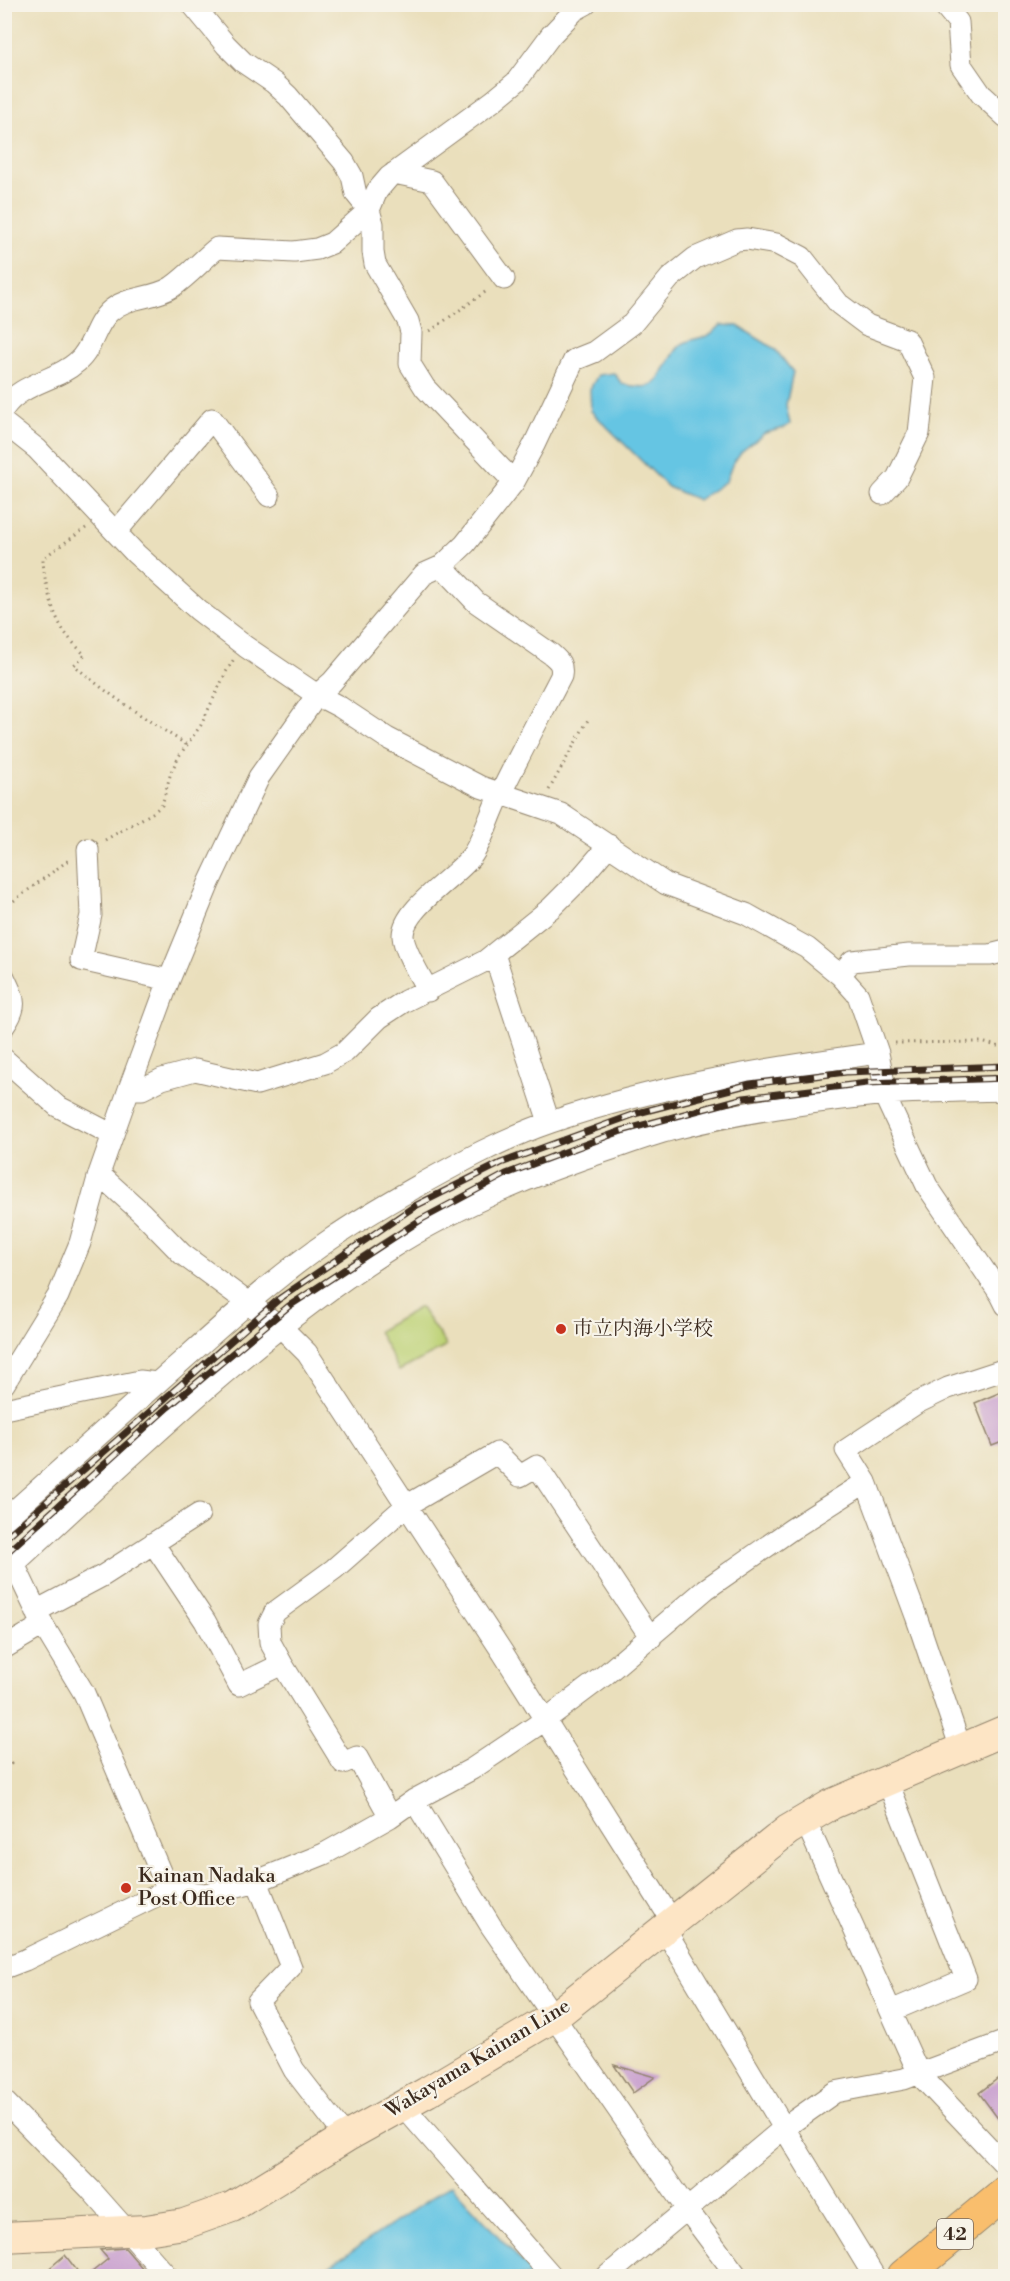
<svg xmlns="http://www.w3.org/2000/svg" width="1010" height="2281" font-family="'Libre Bodoni','Noto Serif JP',serif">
<rect width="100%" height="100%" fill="#f7f3e8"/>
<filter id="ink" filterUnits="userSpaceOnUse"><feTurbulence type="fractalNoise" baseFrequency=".0167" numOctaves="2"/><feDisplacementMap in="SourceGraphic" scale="12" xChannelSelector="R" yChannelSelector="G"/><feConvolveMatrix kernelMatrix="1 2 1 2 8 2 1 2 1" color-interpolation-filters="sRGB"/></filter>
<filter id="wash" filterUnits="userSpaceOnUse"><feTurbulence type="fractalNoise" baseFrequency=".008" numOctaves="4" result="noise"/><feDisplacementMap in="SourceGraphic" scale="24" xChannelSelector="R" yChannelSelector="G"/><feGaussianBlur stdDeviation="1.35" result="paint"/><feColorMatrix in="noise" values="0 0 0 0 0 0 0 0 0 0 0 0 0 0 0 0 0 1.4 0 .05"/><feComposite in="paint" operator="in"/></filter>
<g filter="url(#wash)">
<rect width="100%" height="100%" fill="#eadfbc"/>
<path fill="#bdd276" stroke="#7c7e4a" stroke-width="1.5" d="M420,1307L447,1346L399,1371L378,1331Z"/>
<path fill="#65c5e3" stroke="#507880" stroke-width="1.5" d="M721,325L738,326L775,349L793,372L786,405L790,424L784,428L765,433L741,452L732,465L726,481L698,500L668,487L591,411L590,389L598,375L614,373L622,384C657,392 654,384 672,357C675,352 678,346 684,343C702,334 703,343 721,325Z
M451,2185L535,2276H314Z"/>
<g id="blocks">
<path fill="#c9a0cf" d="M1001,1392L1005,1403V1441L992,1446L975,1403Z
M614,2065L655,2077L633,2093Z
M1005,2073V2128L979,2093Z
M125,2248L150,2277H86L108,2259L100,2250Z
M65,2255L82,2277H39Z"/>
</g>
</g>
<g filter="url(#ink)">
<use href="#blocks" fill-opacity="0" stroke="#92846d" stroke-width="1.5"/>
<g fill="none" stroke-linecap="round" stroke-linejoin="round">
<g stroke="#92846d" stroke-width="23">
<path id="minor" d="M192,4L226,45L243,62L274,83L288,96L344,162L352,176L356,194L369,210L373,224V252L375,264L408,321L411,332L410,364L425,388L514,482
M943,4L958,22L961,65L981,94L1006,117
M394,173L432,181L504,279
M4,408C21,383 56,381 77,362C93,349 94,326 109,312C127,295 152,300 172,287C188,276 202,260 217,248L294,252L317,249L332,243L369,210L377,191L389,177L493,101L516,82L551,35L575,10L586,4
M4,423L37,449L136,554L198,610L246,647L317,695L340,707L387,738L481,787L561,814L666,884L746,914L807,948L840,975L858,995L878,1053L888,1103L927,1186L1001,1295L1006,1305
M116,532L212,419L269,496
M88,849L91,915L81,960L169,980
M494,954L549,1122
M840,975L852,961L909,955H990L1006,951
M4,977C14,999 19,1005 4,1026
M428,991C421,977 404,951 403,936C402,909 456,877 471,857C483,841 489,817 498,799C518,757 540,717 561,676C563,664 559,661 551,654L476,602L442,566
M4,1059L57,1106L113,1135
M129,1089H142L162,1079L195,1070L257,1084L325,1063L345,1052L379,1018L405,1001L485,961L551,908L578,881L609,845
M99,1174L142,1213L182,1254L281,1327L307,1353L503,1653L672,1921
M4,1384L58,1296L80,1243L99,1174L129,1089L169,980L209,883L259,777L317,695L332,682L424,574L442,566L465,544L514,482L534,445L574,360L594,352L632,324L670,278L695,258L737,240L747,239L777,244L802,257L839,304L867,325L907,340L925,378L919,433L897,478L882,494
M4,1409L140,1381L157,1383C213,1334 269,1281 331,1239C358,1220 388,1203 416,1187C459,1163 504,1138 551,1122C656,1086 768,1068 878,1053
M4,1520L157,1383
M153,1543L205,1621L239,1685L282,1664L343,1763L357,1757L390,1817
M36,1611L104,1575L199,1514
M4,1648L43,1625
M282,1664L270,1642L269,1624L275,1612L334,1569L406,1506L497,1453L520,1476L537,1466L651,1638
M961,1749L916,1616L866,1482L846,1450L917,1403L948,1388L1006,1369
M887,1780L966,1979L891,2011
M414,1800L491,1926L686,2208L737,2276
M805,1820L919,2074L1006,2166
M257,1881L291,1967L258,2001L294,2070L346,2137
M168,1890L84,1693L43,1625L14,1564C133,1455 249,1340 385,1252C456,1206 537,1173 618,1147C638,1140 657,1133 678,1128C745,1111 817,1101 886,1094C925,1091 966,1091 1006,1090
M664,1928L784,2128L835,2092L904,2079L1006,2041
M4,1968L25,1960L168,1890L206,1894L257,1881L324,1854L390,1817L414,1800L472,1769L545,1720L605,1675L706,1589L792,1529L866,1482
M4,2101L90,2189L167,2276
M403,2106L552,2276
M607,2276L784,2128L874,2276"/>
</g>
<g stroke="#92846d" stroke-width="32">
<path id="secondary" d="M4,2237L146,2230L184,2224L232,2207L346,2137L427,2092L555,2016L788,1830L832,1804L1006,1730"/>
</g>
<g stroke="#92846d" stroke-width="35">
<path id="trunk" d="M904,2276L1006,2192"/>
</g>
<path stroke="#92846d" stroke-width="3" stroke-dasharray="1.5 4.5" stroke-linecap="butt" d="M430,331L488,290
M86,528L43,558C43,579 53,617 66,634C71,641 78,648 85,655L74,665C109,696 148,720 187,745
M549,790L589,718
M105,840L154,812L162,805L171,772L179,756L201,725L226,672L234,659
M4,908L70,859
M895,1043L981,1042L1006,1048
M4,1753L11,1764L4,1768"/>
<use href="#minor" stroke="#fff" stroke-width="21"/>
<use href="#secondary" stroke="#fde5c5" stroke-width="30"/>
<use href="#trunk" stroke="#f9be6d" stroke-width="33"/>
<g stroke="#3b2a1e" stroke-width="7">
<path id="rail" d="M4,1539L279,1299L415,1206L501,1163L638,1113L750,1084L846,1072L1006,1066
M4,1555L168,1407L289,1306L422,1219L506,1174L621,1131L744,1098L867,1083L1006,1078"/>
</g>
<use href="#rail" stroke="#f7f3e8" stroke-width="4.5" stroke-dasharray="14" stroke-linecap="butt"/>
</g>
</g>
<g fill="#c8321e" stroke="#f7f3e8" stroke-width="2">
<circle cx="561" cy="1329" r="6"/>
<circle cx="126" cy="1888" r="6"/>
</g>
<g text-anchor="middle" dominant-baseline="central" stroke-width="4.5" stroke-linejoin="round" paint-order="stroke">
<rect fill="#f7f3e8" stroke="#73665b" stroke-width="1.5" x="937" y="2219" width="36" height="30" rx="4.5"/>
<g font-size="18" font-weight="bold" fill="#3b2a1e">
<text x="955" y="2234">42</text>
</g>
<g font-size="20" fill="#3b2a1e" stroke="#f7f3e8" text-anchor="start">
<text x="573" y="1329">市立内海小学校</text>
<text x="138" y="1876">Kainan Nadaka<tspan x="138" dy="23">Post Office</tspan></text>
</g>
<g font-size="20" fill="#3b2a1e" stroke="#f7f3e8">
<text transform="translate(478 2059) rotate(-31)">Wakayama Kainan Line</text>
</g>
</g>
<rect width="1010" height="2281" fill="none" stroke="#f7f3e8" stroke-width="24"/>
</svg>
